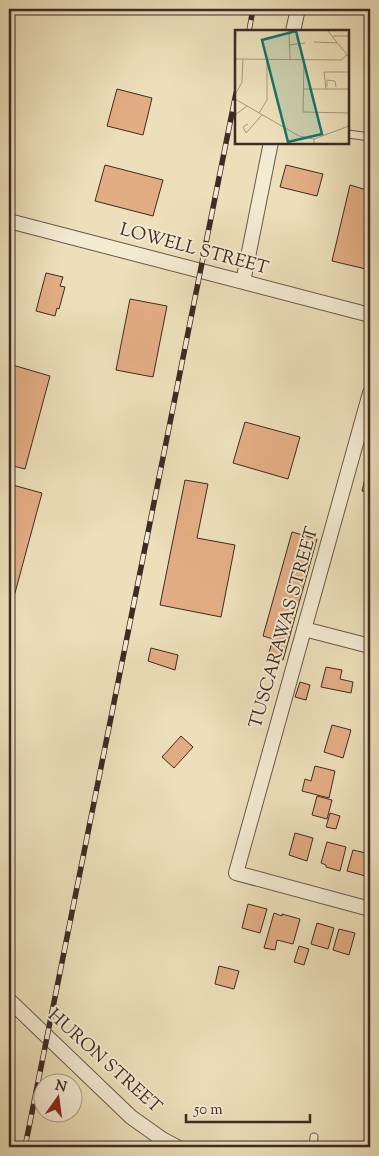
<svg xmlns="http://www.w3.org/2000/svg" width="379" height="1156" font-family="'Sorts Mill Goudy',serif">
<rect width="100%" height="100%" fill="#ecdfb9"/>
<filter id="stains"><feTurbulence type="fractalNoise" baseFrequency=".004" numOctaves="4"/><feColorMatrix values="0 0 0 0 .2 0 0 0 0 .09 0 0 0 0 .02 0 0 0 .5 -.17"/></filter>
<radialGradient id="worn" r=".72"><stop offset=".6" stop-color="#630" stop-opacity="0"/><stop offset="1" stop-color="#630" stop-opacity=".3"/></radialGradient>
<path fill="#e3ad84" stroke="#3e2b24" d="M369,9H370V24L365,23Z
M117,89L152,98L143,135L107,126Z
M105,165L163,180L153,216L95,201Z
M286,165L323,174L317,196L280,187Z
M350,185L370,191V270L332,261Z
M46,273L63,277L60,286L65,287L59,309L57,308L55,316L36,311Z
M130,299L167,306L153,377L116,370Z
M9,364L50,376L25,469L9,465Z
M245,422L300,437L288,479L233,463Z
M366,475L370,476V493L362,491Z
M185,480L208,484L197,538L235,545L221,617L160,605Z
M9,484L42,493L9,615Z
M292,532L317,539L283,660L268,656L273,639L263,636Z
M151,648L178,655L175,670L148,661Z
M326,667L342,670L340,679L353,682L351,693L321,687Z
M369,680H370V692L366,691Z
M300,682L310,685L306,700L295,697Z
M332,725L351,730L343,758L324,752Z
M181,736L193,747L174,768L162,757Z
M315,766L335,771L329,798L302,791L305,779L311,781Z
M317,796L332,800L327,819L312,815Z
M330,813L340,816L336,829L326,827Z
M295,833L313,838L307,861L289,855Z
M327,842L346,847L340,871L326,867V865L321,863Z
M353,850L370,854L369,877L347,871Z
M248,904L267,909L260,933L242,928Z
M274,913L282,916V914L300,919L293,944L277,940L275,950L264,948Z
M317,923L334,928L328,949L311,944Z
M339,929L355,933L349,955L333,950Z
M299,946L309,949L304,965L294,962Z
M219,966L239,971L234,989L215,984Z"/>
<g fill="none" stroke-linecap="round" stroke-linejoin="round">
<g stroke="#6a5849" stroke-width="9">
<path id="service" d="M348,134L370,137
M156,1147L162,1139
M313,1147L314,1137"/>
</g>
<g stroke="#6a5849" stroke-width="16">
<path id="minor" d="M293,31L298,9
M9,221L370,315
M243,282L271,142
M370,393L236,873L370,909
M304,629L370,646
M9,1000L131,1117L162,1139L177,1147"/>
</g>
<use href="#service" stroke="#f3ead2" stroke-width="7"/>
<use href="#minor" stroke="#f3ead2" stroke-width="14"/>
<g stroke="#3e2b24" stroke-width="5.5">
<path id="rail" d="M249,31L253,9
M25,1147L236,93"/>
</g>
<use href="#rail" stroke="#f3ead2" stroke-width="4" stroke-dasharray="11" stroke-linecap="butt"/>
</g>
<g text-anchor="middle" dominant-baseline="central" stroke-width="4" stroke-linejoin="round" paint-order="stroke">
<g font-size="18" fill="#3e2b24" stroke="#f3ead2">
<text transform="translate(194 250) rotate(15)">LOWELL STREET</text>
<text transform="translate(285 628) rotate(-74)">TUSCARAWAS STREET</text>
<text transform="translate(104 1062) rotate(42)">HURON STREET</text>
</g>
</g>
<g transform="translate(235 30)">
<rect width="114" height="114" fill="#ecdfb9"/>
<path fill="none" stroke="#a6977d" stroke-width="1" d="M54,0L55,29M92,0L114,27M98,6H114M79,12L102,13M54,15L70,13M0,29L106,30L112,25M0,29L1,0M69,30L68,82L114,83M92,57V50L100,51L101,57M68,59H114M91,59L89,42H114M0,65L7,52L8,29M0,69L64,106L79,109V114M24,83L32,70V29M0,85L12,76M13,94L8,97L11,103L27,85M79,109L114,96"/>
<path fill="#0f766e" fill-opacity="0.15" stroke="#0f766e" stroke-width="2.5" d="M61,1L87,104L53,112L27,10Z"/>
<rect width="114" height="114" fill="none" stroke="#3e2b24" stroke-width="2.5"/>
</g>
<rect width="379" height="1156" fill="none" stroke="#ecdfb9" stroke-width="30"/>
<rect x="10" y="10" width="359" height="1136" fill="none" stroke="#3e2b24" stroke-width="2.5"/>
<rect x="15" y="15" width="349" height="1126" fill="none" stroke="#3e2b24"/>
<g transform="translate(58 1098) rotate(14)"><circle r="24" fill="#f3ead2" stroke="#ab9e8c"/>
<path d="M0-4L9 19L0 12L-9 19Z" fill="#8f2418"/>
<text y="-8" font-size="14" font-weight="bold" text-anchor="middle" fill="#3e2b24">N</text>
</g>
<path d="M186 1114v8h124v-8" fill="none" stroke="#3e2b24" stroke-width="2.5"/>
<text x="194" y="1114" font-size="15" fill="#3e2b24" stroke="#f3ead2" stroke-width="4" paint-order="stroke">50 m</text>
<rect width="100%" height="100%" filter="url(#stains)"/>
<rect width="100%" height="100%" fill="url(#worn)"/>
</svg>
